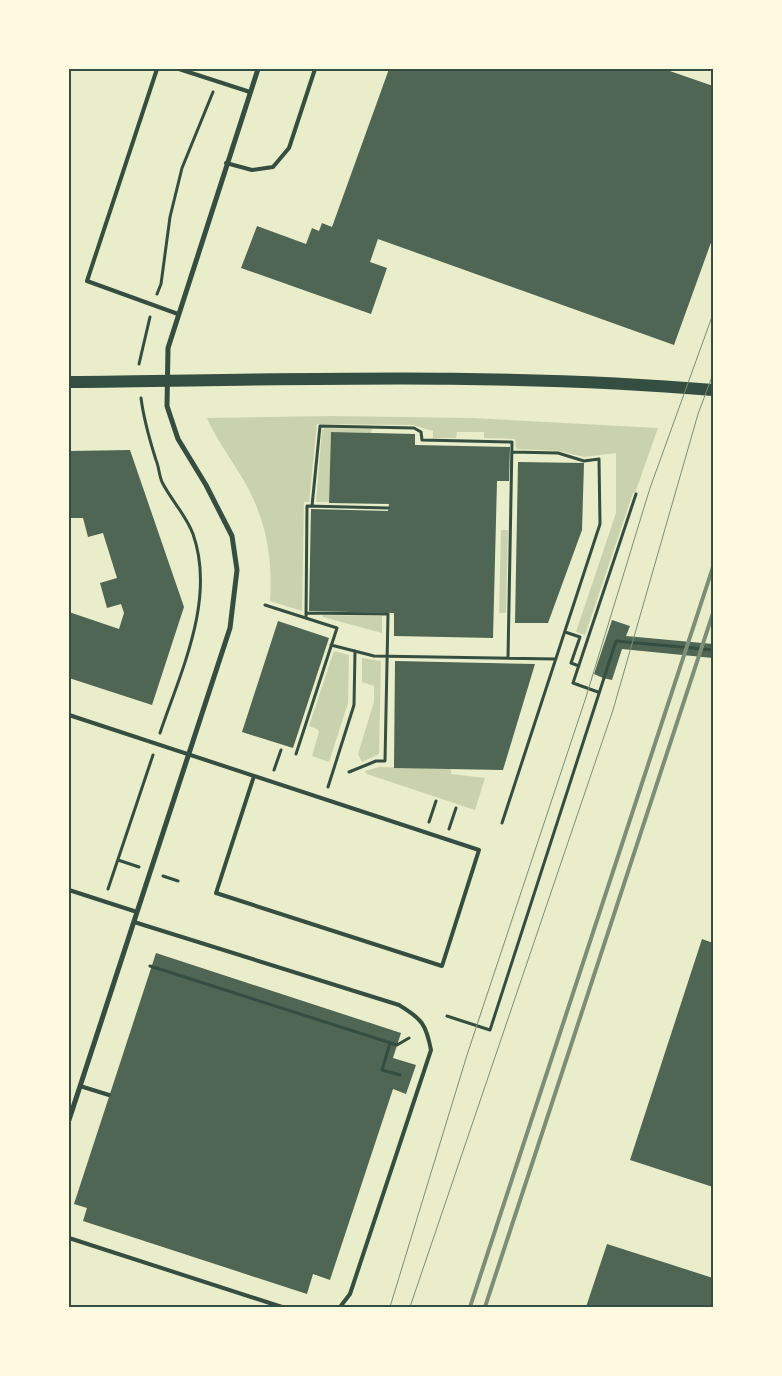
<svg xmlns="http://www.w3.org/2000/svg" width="782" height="1376" font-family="'Open Sans',sans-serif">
<rect width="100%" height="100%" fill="#e9edc9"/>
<path fill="#cad2ad" d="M330,416L472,418L658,428L635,493H633L585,635L576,632L616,513V453L584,457L559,451L516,449L515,439L484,438V432H457L456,438H433V431L413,425L317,424L309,502H304L302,611L270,601C273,558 266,519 244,481C232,460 217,441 207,418Z
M325,428L372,429L371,433L331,432L329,502H316L322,430Z
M501,530H508L506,613H499Z
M323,615L382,616V633L323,617Z
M334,651L349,655L348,703L329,762L312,756L319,732L317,729L309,726Z
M362,658L381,661L379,754L362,762L358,754L374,702V686L362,682Z
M379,767L451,769V774L485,778L475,810L367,774L365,771Z"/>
<path fill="#4f6655" d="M389,69H664L713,86V237L674,345L378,239L370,262L387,268L371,314L241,268L257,226L306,244L312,228L319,231L322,223L332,227Z
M331,432L415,434V445L510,447L509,481H497L493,638L394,636V613L309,611L311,509L388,511L389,504L329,503Z
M130,450L184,607L152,705L69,678V612L119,629L124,613L121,604L107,608L100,583L117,578L103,533L88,537L83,518H69V451Z
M518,462L584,463L582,530L548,623H515Z
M612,620L630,626L626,636L713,644V658L622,649L612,680L603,678L594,674Z
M278,621L329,638L293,748L242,732Z
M395,661L535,664L503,770L394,768Z
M702,939L713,943V1187L630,1160Z
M156,953L401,1033L393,1058L416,1065L406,1094L393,1089L330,1280L313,1274L307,1294L83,1221L87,1208L74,1204Z
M607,1244L713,1278V1307H586Z"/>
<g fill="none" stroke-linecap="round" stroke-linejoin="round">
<path stroke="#344e41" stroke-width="3" d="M157,294L161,284L170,217L182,168L213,92
M139,364L150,317
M141,398C144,421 149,438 156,460C159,467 159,475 162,482C171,500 186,515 193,534C216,599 181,671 160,733
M312,506L320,426L414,428L421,432L422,440L512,442L508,658
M265,605L337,628L296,754
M306,613L388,614L385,761H376L349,772
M306,618L307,506L388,508
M565,632L580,637L571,663L579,666
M331,645L374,656L556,659
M598,692L573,683L636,494
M69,699V697
M274,770L281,750
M328,787L354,705L355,651
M429,822L436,801
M502,823L600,524L599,459L584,461L558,453L512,452
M449,829L456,808
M118,860L139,867
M163,876L178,881
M108,889L153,755
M150,966L397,1045L409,1038
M447,1016L490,1030L616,641L713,650
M390,1043L382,1070L400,1075"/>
<path stroke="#344e41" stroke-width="4" d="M157,69L87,281L178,314
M179,69L250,92
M226,163L252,170L273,167L289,148L315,69
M69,715L479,850L442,966L216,893L254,776
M69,890L137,912
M134,922L399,1005C422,1019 426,1024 431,1050L350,1294L340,1307
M80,1086L109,1095
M69,1238L282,1307"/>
<path stroke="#344e41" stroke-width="5" d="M69,1120L230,628L237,570L232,536L206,485L178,439L167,406L168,348L258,69"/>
<path stroke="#344e41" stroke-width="12" d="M69,382C284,380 499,372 713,390"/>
<path stroke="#7c8e77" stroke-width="1" d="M390,1307L467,1055L586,697L650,488L713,314
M410,1307L613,710L698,414L713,374"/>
<path stroke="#7c8e77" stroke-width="4" d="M470,1307L713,567
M485,1307L713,613"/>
</g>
<rect width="782" height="1376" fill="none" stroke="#fefae0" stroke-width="140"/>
<rect x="70" y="70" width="642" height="1236" fill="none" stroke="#344e41" stroke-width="2"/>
</svg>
